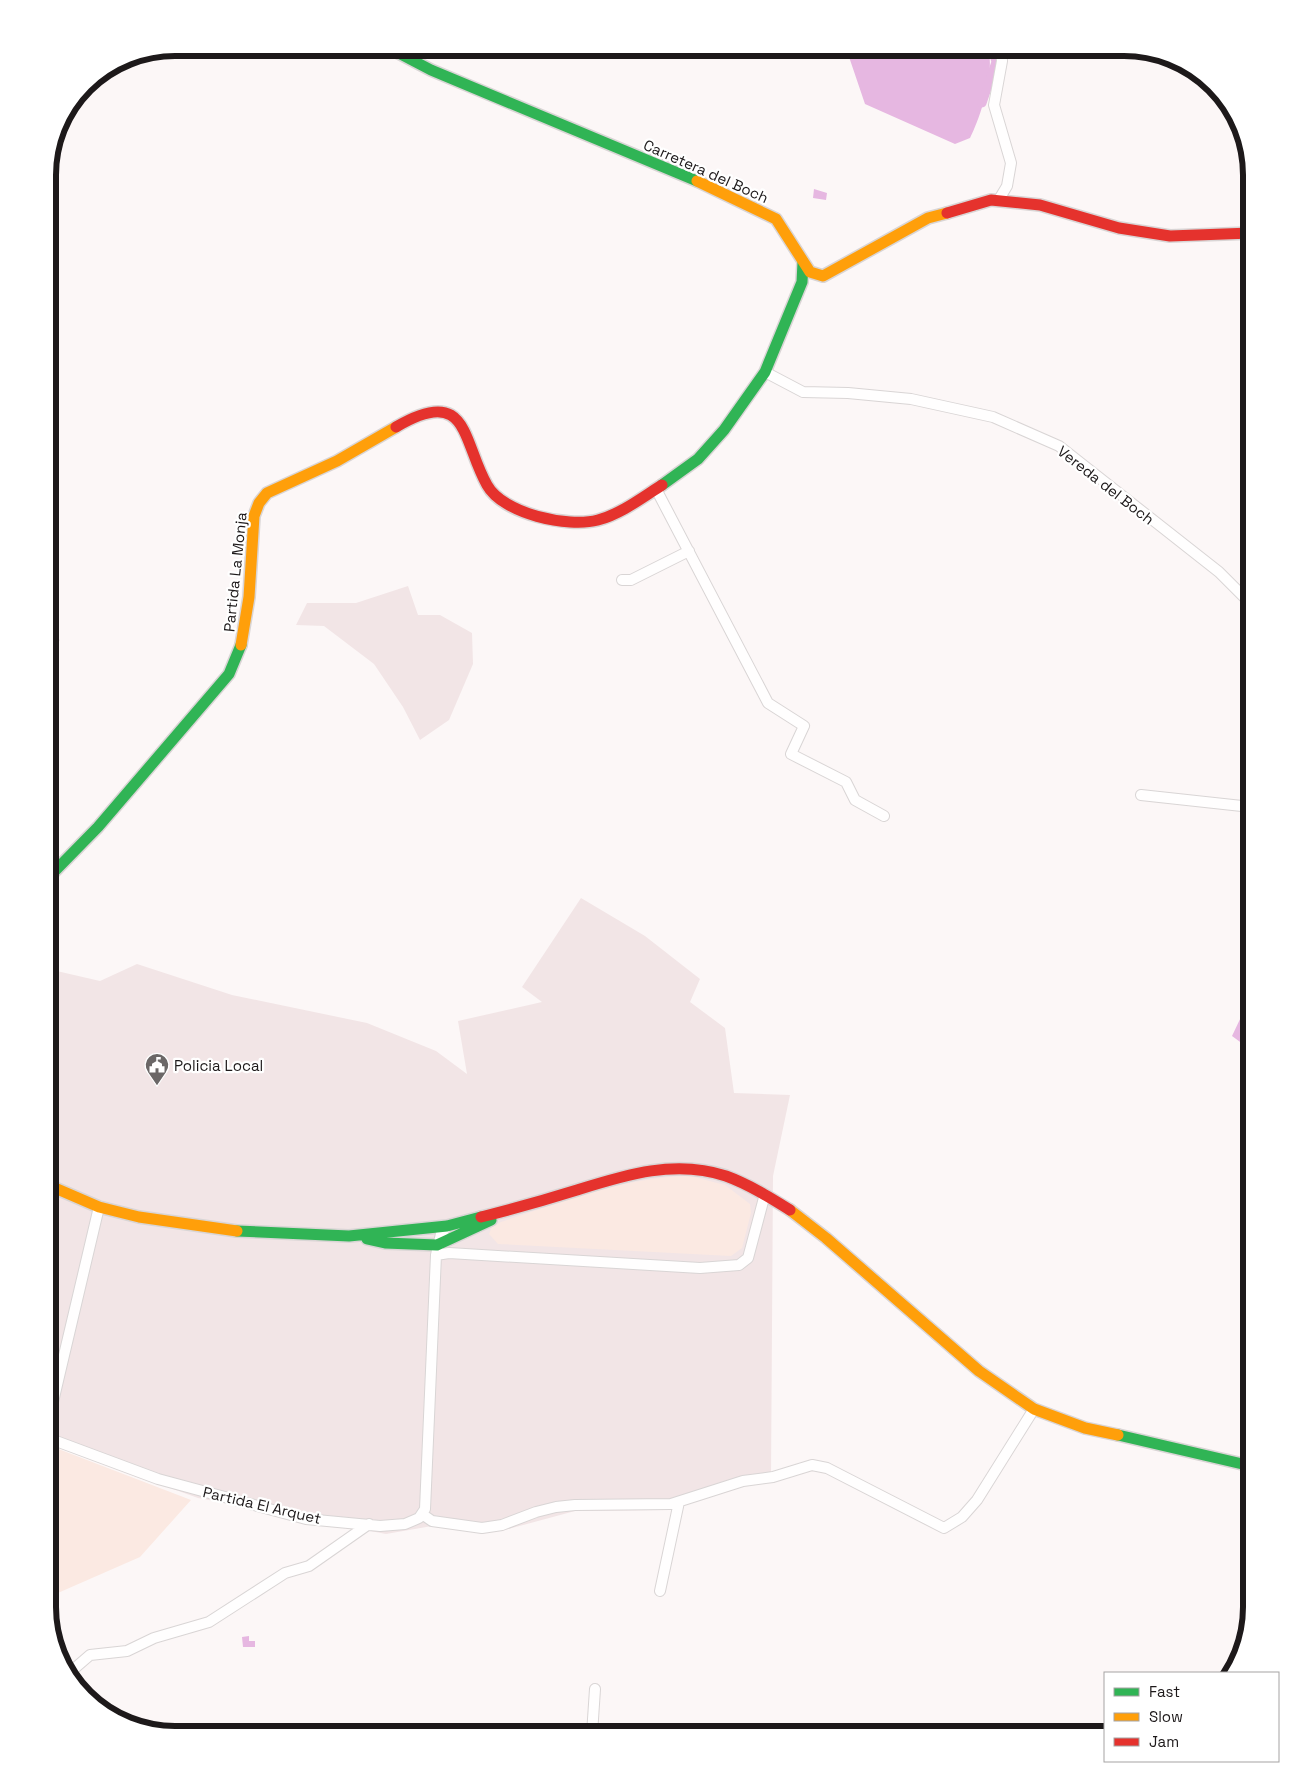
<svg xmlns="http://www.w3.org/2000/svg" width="1299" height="1782" font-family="'Space Grotesk',sans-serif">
<rect width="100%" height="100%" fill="#fcf7f7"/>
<path fill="#f2e5e6" d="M408,586L418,615H440L472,633L473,664L449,720L420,740L403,707L374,664L324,626L296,625L307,603H356Z
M48,628L60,640L48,661Z
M581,898L645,936L700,979L690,1002L725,1028L734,1093L790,1095L773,1176L771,1477L666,1510L575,1511L501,1531L432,1526L386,1534L198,1498L48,1444V969L100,981L137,964L232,995L367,1023L436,1051L467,1074L458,1021L542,1002L522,987Z"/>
<path fill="#fbe9e2" d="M690,1176L725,1185L750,1204L751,1213L742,1248L731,1256L498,1244L489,1234L492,1227L501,1222C562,1202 625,1177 690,1176Z
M48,1445L191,1500L140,1557L51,1596L48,1591Z"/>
<path fill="#e6b7e1" d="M846,48H988C995,72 981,116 970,138L955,144L865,104Z
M814,189L827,193L826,200L813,198Z
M1251,996V1050L1232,1036Z
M249,1636V1641H255V1647H243L242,1637Z"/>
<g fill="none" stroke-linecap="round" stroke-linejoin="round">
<path stroke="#e6b7e1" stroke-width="9" d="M982,103L996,62L992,48"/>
<g stroke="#d9d5d5" stroke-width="12">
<path id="street" d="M998,201L1007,186L1011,163L994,105L1002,61L1001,48
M765,372L803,392L848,393L911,399L993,417L1059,446L1219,572L1251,604
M656,489L768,703L804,726L791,754L846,782L855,800L884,816
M622,580H631L689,551
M1141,795L1251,807
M436,1255L449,1253L700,1268L739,1265L748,1258L765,1194
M48,1423L99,1207
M48,1438L158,1479L306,1519L380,1526L405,1524L419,1518L425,1509L436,1255L441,1234L447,1226
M422,1514L432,1521L482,1528L502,1525L536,1512L556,1507L575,1505L671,1504L743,1481L773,1477L812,1465L827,1468L944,1528L962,1517L977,1500L1034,1409
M660,1591L679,1502
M68,1674L90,1655L127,1651L154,1638L209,1622L285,1573L309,1566L369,1524
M592,1734L595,1689"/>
</g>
<g stroke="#d9d5d5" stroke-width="14">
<path id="fast" d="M389,48L431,70L697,181
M662,485L698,459L724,430L765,372L802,282L803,262
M48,878L98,827L229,674L241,645
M237,1231L349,1236L447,1226L481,1217
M367,1239L385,1243L437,1245L491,1220
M1118,1435L1251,1466"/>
</g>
<g stroke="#d9d5d5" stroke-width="14">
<path id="slow" d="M697,181L776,219L810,272L823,276L928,218L947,213
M241,645L249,597L254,516L259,503L267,493L337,461L396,427
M48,1185L99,1207L139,1217L237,1231
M790,1210L826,1238L979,1371L1034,1409L1085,1428L1118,1435"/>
</g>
<g stroke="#d9d5d5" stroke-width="14">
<path id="jam" d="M947,213L991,200L1040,205L1119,228L1170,236L1251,233
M396,427C469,384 462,441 487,485C503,514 568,528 598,520C621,514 643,497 662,485
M481,1217C513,1209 545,1200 577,1190C625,1175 675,1159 726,1176C748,1184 769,1197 790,1210"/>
</g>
<use href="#street" stroke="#fffefe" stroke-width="10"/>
<use href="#fast" stroke="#30b455" stroke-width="11"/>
<use href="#slow" stroke="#ff9f0a" stroke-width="11"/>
<use href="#jam" stroke="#e5322d" stroke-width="11"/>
</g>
<defs>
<g id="civic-pin" transform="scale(1.25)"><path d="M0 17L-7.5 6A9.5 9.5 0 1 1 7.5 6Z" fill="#6b6767" stroke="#fff"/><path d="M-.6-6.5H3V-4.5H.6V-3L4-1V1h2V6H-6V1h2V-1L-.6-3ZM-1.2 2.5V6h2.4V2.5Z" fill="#fff"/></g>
</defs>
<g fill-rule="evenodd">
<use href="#civic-pin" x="157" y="1065"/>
</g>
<g text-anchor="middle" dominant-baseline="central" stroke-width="4.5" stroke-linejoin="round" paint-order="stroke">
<g font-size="15" fill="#1d191a" stroke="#fff">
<text transform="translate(706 171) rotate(24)">Carretera del Boch</text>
<text transform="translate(1106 485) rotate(38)">Vereda del Boch</text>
<text transform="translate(235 572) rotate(-84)">Partida La Monja</text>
<text transform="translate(262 1505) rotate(13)">Partida El Arquet</text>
</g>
<g font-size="15" fill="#1d191a" stroke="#fff" text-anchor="start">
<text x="174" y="1065">Policia Local</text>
</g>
</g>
<path d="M0 0H1299V1782H0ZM175 56H1124A119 119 0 0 1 1243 175V1607A119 119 0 0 1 1124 1726H175A119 119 0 0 1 56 1607V175A119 119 0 0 1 175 56Z" fill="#fff" fill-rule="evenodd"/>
<path fill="none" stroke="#1d191a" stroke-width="6" d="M175 56H1124A119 119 0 0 1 1243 175V1607A119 119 0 0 1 1124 1726H175A119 119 0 0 1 56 1607V175A119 119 0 0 1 175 56Z"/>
<rect x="1104" y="1672" width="175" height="90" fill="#ffffff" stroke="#a5a3a3"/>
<rect x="1114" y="1688" width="25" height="8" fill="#30b455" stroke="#a5a3a3"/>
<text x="1149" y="1697" font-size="15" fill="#1d191a">Fast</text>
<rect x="1114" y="1713" width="25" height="8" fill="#ff9f0a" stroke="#a5a3a3"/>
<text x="1149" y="1722" font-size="15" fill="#1d191a">Slow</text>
<rect x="1114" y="1738" width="25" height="8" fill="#e5322d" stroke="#a5a3a3"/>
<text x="1149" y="1747" font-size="15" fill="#1d191a">Jam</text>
</svg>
